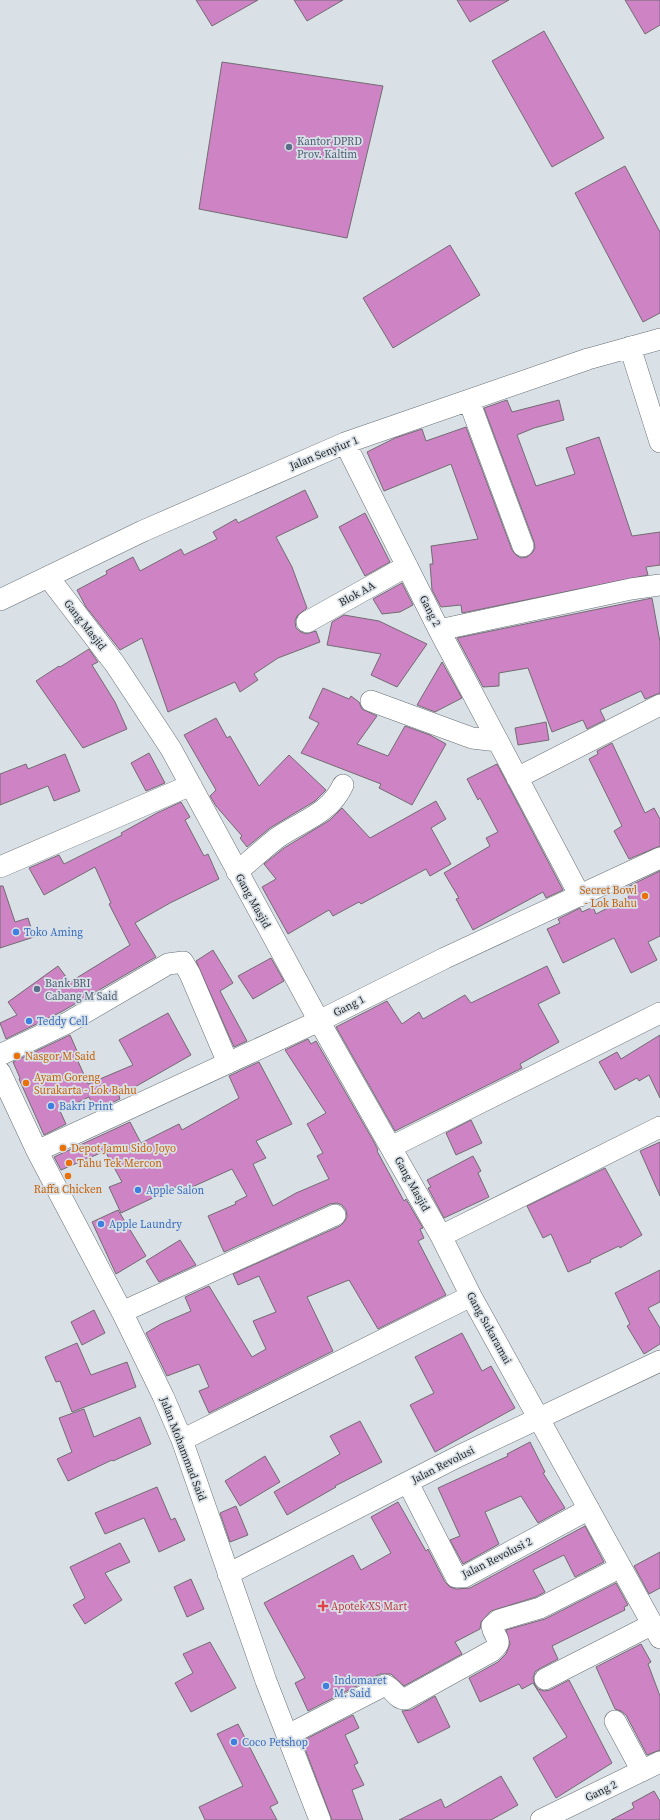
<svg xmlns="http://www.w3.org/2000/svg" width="660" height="1820" font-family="'Source Serif 4',serif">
<rect width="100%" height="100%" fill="#d9e1e7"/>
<path fill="#cd83c4" stroke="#736c72" d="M196,0H258L212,26Z
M294,0H343L307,21Z
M457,0H509L470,22Z
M625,0H660V25L645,34Z
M544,31L604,138L552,167L492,61Z
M222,62L383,86L347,238L199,209Z
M625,166L660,232V313L643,322L575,193Z
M450,245L480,295L393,348L363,298Z
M507,400L512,412L559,400L564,420L534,428L517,435L536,486L575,474L566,448L599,437L632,536L660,532V565L646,567L648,575L462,613L461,605L441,607L432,590L430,564H433L431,546L478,539L451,464L384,491L367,452L395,438L422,429L426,441L466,427L512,550L516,555L521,558L527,557L532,553L535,548L534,542L484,408Z
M305,490L318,517L276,537L292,567L307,608L297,616L295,621L296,628L301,632L306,634L316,631L320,642L278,658L254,674L258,680L240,692L235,682L168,712L142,638L120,650L86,607L77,590L107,574L106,571L133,557L140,571L181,549L184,555L217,539L213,532L236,519L238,523Z
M365,513L390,562L365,576L339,527Z
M402,583L413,605L400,612L382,614L373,599Z
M652,598L660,642V693L645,699L641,691L600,710L605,720L587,729L583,720L552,732L528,668L499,673V686L483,687L457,638Z
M344,615L379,621L427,644L397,687L371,675L381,654L327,645L332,622Z
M89,649L98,662L92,665L115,702L127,729L83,748L36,681L59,666L60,667Z
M442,662L462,698L435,712L417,705Z
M323,688L349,699L351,696L359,702L362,709L377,716L357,744L388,756L405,726L430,735L446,744L412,805L379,788L381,784L301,753L319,723L309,718Z
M216,718L227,738L230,736L259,786L289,755L326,790L315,801L270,828L247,847L240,838L242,836L216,806L210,796L216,790L184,735Z
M546,722L549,740L518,745L515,728Z
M612,743L645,813L654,808L660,819V846L629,859L614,831L622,826L589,759L598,754L597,751Z
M149,753L165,783L146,791L131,763Z
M65,754L80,791L54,801L48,786L0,805V774L26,764L28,769Z
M497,764L563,890L546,898L543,892L473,930L456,899L459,898L444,873L490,846L486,838L498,832L480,798L478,800L467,779Z
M436,801L446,819L431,828L451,864L430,876L426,869L361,904L359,902L333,916L329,910L288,934L262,887L276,879L264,864L284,848L330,820L342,808L370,838Z
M181,802L190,817L185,820L204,856L208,854L219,879L170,903L135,923L156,957L61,1012L6,1039L0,1023L17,1015L8,1002L58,966L70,982L130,945L109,904L111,903L95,867L44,895L29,868L59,855L64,864L122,835L121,833L157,813Z
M660,871V936L648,942L657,960L631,973L614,938L563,963L547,929L560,923L558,919L580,908L582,912L593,907L596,914L629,897L625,888Z
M0,886H3L15,922L28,918L34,937L0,948Z
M213,950L233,983L220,991L247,1041L234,1047L196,961Z
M271,958L284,981L253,999L238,976Z
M547,966L560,993L538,1004L559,1042L520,1064L522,1068L395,1131L336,1027L387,1001L402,1024L419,1012L423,1019L465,995L471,1003Z
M168,1013L191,1055L119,1096L120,1099L95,1111L89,1097L60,1111L66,1124L44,1135L19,1079L20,1078L13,1062L70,1035L77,1051L74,1052L88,1084L133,1065L119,1040Z
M660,1035V1098L649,1075L639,1081L637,1078L615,1090L599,1062L617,1052L621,1059Z
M308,1039L311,1044L316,1041L374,1142L378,1150L377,1151L404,1201L406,1199L423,1228L420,1229L424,1238L418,1241L446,1295L378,1329L349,1280L307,1297L333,1351L209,1413L199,1391L209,1387L199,1364L167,1376L146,1333L161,1324L191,1311L185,1297L209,1286L252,1357L266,1349L253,1321L276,1312L259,1276L238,1285L233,1274L340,1226L344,1222L347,1217L346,1210L342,1205L337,1203L330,1204L224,1252L208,1216L236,1204L235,1202L247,1196L232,1169L181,1192L178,1186L121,1213L109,1187L122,1182L105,1151L61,1170L54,1157L130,1122L141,1143L179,1124L182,1130L239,1098L229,1076L259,1062L292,1124L256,1141L266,1158L253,1164L273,1206L296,1193L329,1179L317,1156L323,1153L307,1124L326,1113L285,1050Z
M471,1120L482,1143L456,1155L446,1133Z
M660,1142V1196L640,1151Z
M473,1156L481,1171L478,1173L489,1197L444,1218L428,1188L431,1187L427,1180Z
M605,1168L642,1235L620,1248L619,1246L590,1260L591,1262L568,1272L551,1234L543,1238L527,1206Z
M118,1210L146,1256L116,1274L92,1222Z
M180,1240L196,1265L159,1282L146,1261Z
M660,1270V1302L648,1308L660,1328V1344L644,1354L627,1326L630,1324L615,1293Z
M94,1310L105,1333L82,1345L71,1322Z
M462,1333L482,1371L491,1366L515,1408L435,1452L410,1405L434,1393L415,1357Z
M77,1343L91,1375L127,1362L136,1387L72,1412L60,1381L56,1382L45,1357Z
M84,1409L94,1437L140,1417L151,1444L113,1461L112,1460L68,1481L57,1459L72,1452L59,1418Z
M360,1421L382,1462L335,1486L336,1487L287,1515L274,1492L340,1454L330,1436Z
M530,1442L545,1472L543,1473L565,1508L538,1523L521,1496L485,1512L499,1544L463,1564L450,1540L460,1536L438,1488L508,1456L507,1454Z
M265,1456L280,1482L240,1506L225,1481Z
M157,1487L171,1520L175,1518L185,1540L159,1552L144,1518L105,1534L95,1513Z
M398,1502L426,1551L428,1549L445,1582L450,1587L456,1589L470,1588L585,1526L604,1562L575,1577L564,1555L533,1570L545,1592L536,1597L491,1611L481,1622L480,1629L455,1642L462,1654L404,1686L391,1674H380L308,1711L295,1683L305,1678L264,1603L353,1555L361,1570L391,1553L371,1517Z
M236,1506L248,1535L230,1542L220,1513Z
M120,1543L130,1562L105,1573L122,1600L85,1624L73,1605L85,1598L70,1567Z
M660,1552V1588L649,1594L634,1566Z
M191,1579L204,1609L187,1617L174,1587Z
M616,1583L628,1605L624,1607L625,1610L552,1646L558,1659L539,1669L535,1672L533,1678L535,1685L538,1689L544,1691L550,1690L569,1680L612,1763L556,1798L533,1758L567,1737L533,1683L522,1689L519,1684L480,1702L469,1678L498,1662L506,1654L510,1644L506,1630L545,1619Z
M210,1642L236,1688L191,1712L175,1683L193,1673L183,1654Z
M641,1644L651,1662L648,1664L660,1696V1750L647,1755L626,1715L621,1711L615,1709L596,1667Z
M435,1696L450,1727L418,1743L402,1711L411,1710Z
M353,1715L359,1728L345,1735L358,1763L354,1765L364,1785L352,1790L363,1820H332L302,1741Z
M238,1724L278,1803L270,1807L277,1820H205L199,1807L243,1786L217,1734Z
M501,1776L518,1805L491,1820H399L441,1799L445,1808Z
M654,1791L660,1801V1820H611L634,1808L632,1803Z"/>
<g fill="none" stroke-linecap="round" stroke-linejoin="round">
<g stroke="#676e74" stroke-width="22">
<path id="minor" d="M630,347L660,442
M469,401L523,546
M345,443L439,630L580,896
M49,578L115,664L171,749L319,1021L441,1236L471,1296L660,1638
M0,600L143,531L345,443L588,359L660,339
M307,622L407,566
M439,630L631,589L660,585
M371,701L472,738L498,741
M517,778L660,705
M0,867L191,785
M237,872C250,861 263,849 277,838C301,821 330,814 343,785
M0,1055L67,1023L168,964L183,962L190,974L228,1063
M0,1072L37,1151L122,1312L163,1396L182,1440L266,1681L320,1820
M391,1147L660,1013
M37,1151L319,1021L445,958L660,858
M441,1236L660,1127
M122,1312L335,1215
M182,1440L471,1296
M408,1483L456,1577H464L589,1509
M228,1574L459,1456L660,1361
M545,1679L653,1624
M615,1721L642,1771
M288,1735L385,1685C393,1688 396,1699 405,1699L492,1651C505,1640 494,1639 492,1626L499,1620L540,1608L621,1567
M541,1820L660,1762"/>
</g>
<use href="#minor" stroke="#fff" stroke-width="21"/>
</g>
<g fill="#5c6f8a" stroke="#d9e1e7" stroke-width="1.5">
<circle cx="289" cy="147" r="4"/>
<circle cx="37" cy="989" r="4"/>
</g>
<g fill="#e8710a" stroke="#d9e1e7" stroke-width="1.5">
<circle cx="645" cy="896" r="4"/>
<circle cx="17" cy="1056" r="4"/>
<circle cx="26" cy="1083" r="4"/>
<circle cx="63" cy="1148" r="4"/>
<circle cx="69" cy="1163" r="4"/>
<circle cx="68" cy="1176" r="4"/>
</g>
<g fill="#3f7fe0" stroke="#d9e1e7" stroke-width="1.5">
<circle cx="16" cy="932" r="4"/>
<circle cx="29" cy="1021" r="4"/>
<circle cx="51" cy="1106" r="4"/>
<circle cx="138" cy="1190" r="4"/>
<circle cx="101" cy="1224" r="4"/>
<circle cx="326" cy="1686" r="4"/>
<circle cx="234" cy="1742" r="4"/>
</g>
<path fill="#e0444e" stroke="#d9e1e7" stroke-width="1.5" d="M321 1600h4v4h4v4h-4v4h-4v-4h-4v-4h4z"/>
<g text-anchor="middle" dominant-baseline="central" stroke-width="3.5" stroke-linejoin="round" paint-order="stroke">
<g font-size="11" fill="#4e5e75" stroke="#d9e1e7" text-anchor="start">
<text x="297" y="141">Kantor DPRD<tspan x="297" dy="13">Prov. Kaltim</tspan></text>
<text x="45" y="983">Bank BRI<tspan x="45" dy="13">Cabang M Said</tspan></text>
</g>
<g font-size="11" fill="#26292b" stroke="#d9e1e7">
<text transform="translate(324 453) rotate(-22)">Jalan Senyiur 1</text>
<text transform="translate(357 594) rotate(-29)">Blok AA</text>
<text transform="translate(430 611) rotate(63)">Gang 2</text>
<text transform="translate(85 625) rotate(52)">Gang Masjid</text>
<text transform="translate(253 901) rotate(61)">Gang Masjid</text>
<text transform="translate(349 1006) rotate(-27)">Gang 1</text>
<text transform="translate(412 1184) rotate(61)">Gang Masjid</text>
<text transform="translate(489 1328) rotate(61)">Gang Sukaramai</text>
<text transform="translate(183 1449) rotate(69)">Jalan Mohammad Said</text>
<text transform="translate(443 1465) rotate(-27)">Jalan Revolusi</text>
<text transform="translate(497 1558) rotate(-27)">Jalan Revolusi 2</text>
<text transform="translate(601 1791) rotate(-26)">Gang 2</text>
</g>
<g font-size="11" fill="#c56008" stroke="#d9e1e7" text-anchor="start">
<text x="637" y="890" text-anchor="end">Secret Bowl<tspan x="637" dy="13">- Lok Bahu</tspan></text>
<text x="25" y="1056">Nasgor M Said</text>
<text x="34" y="1077">Ayam Goreng<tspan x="34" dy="13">Surakarta - Lok Bahu</tspan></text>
<text x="71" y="1148">Depot Jamu Sido Joyo</text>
<text x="77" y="1163">Tahu Tek Mercon</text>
<text x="68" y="1189" text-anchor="middle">Raffa Chicken</text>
</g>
<g font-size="11" fill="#366cbe" stroke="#d9e1e7" text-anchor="start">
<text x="24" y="932">Toko Aming</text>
<text x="37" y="1021">Teddy Cell</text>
<text x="59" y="1106">Bakri Print</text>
<text x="146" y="1190">Apple Salon</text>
<text x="109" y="1224">Apple Laundry</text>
<text x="334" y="1680">Indomaret<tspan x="334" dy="13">M. Said</tspan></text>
<text x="242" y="1742">Coco Petshop</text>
</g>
<g font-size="11" fill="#be3a42" stroke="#d9e1e7" text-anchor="start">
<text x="331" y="1606">Apotek XS Mart</text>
</g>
</g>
</svg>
